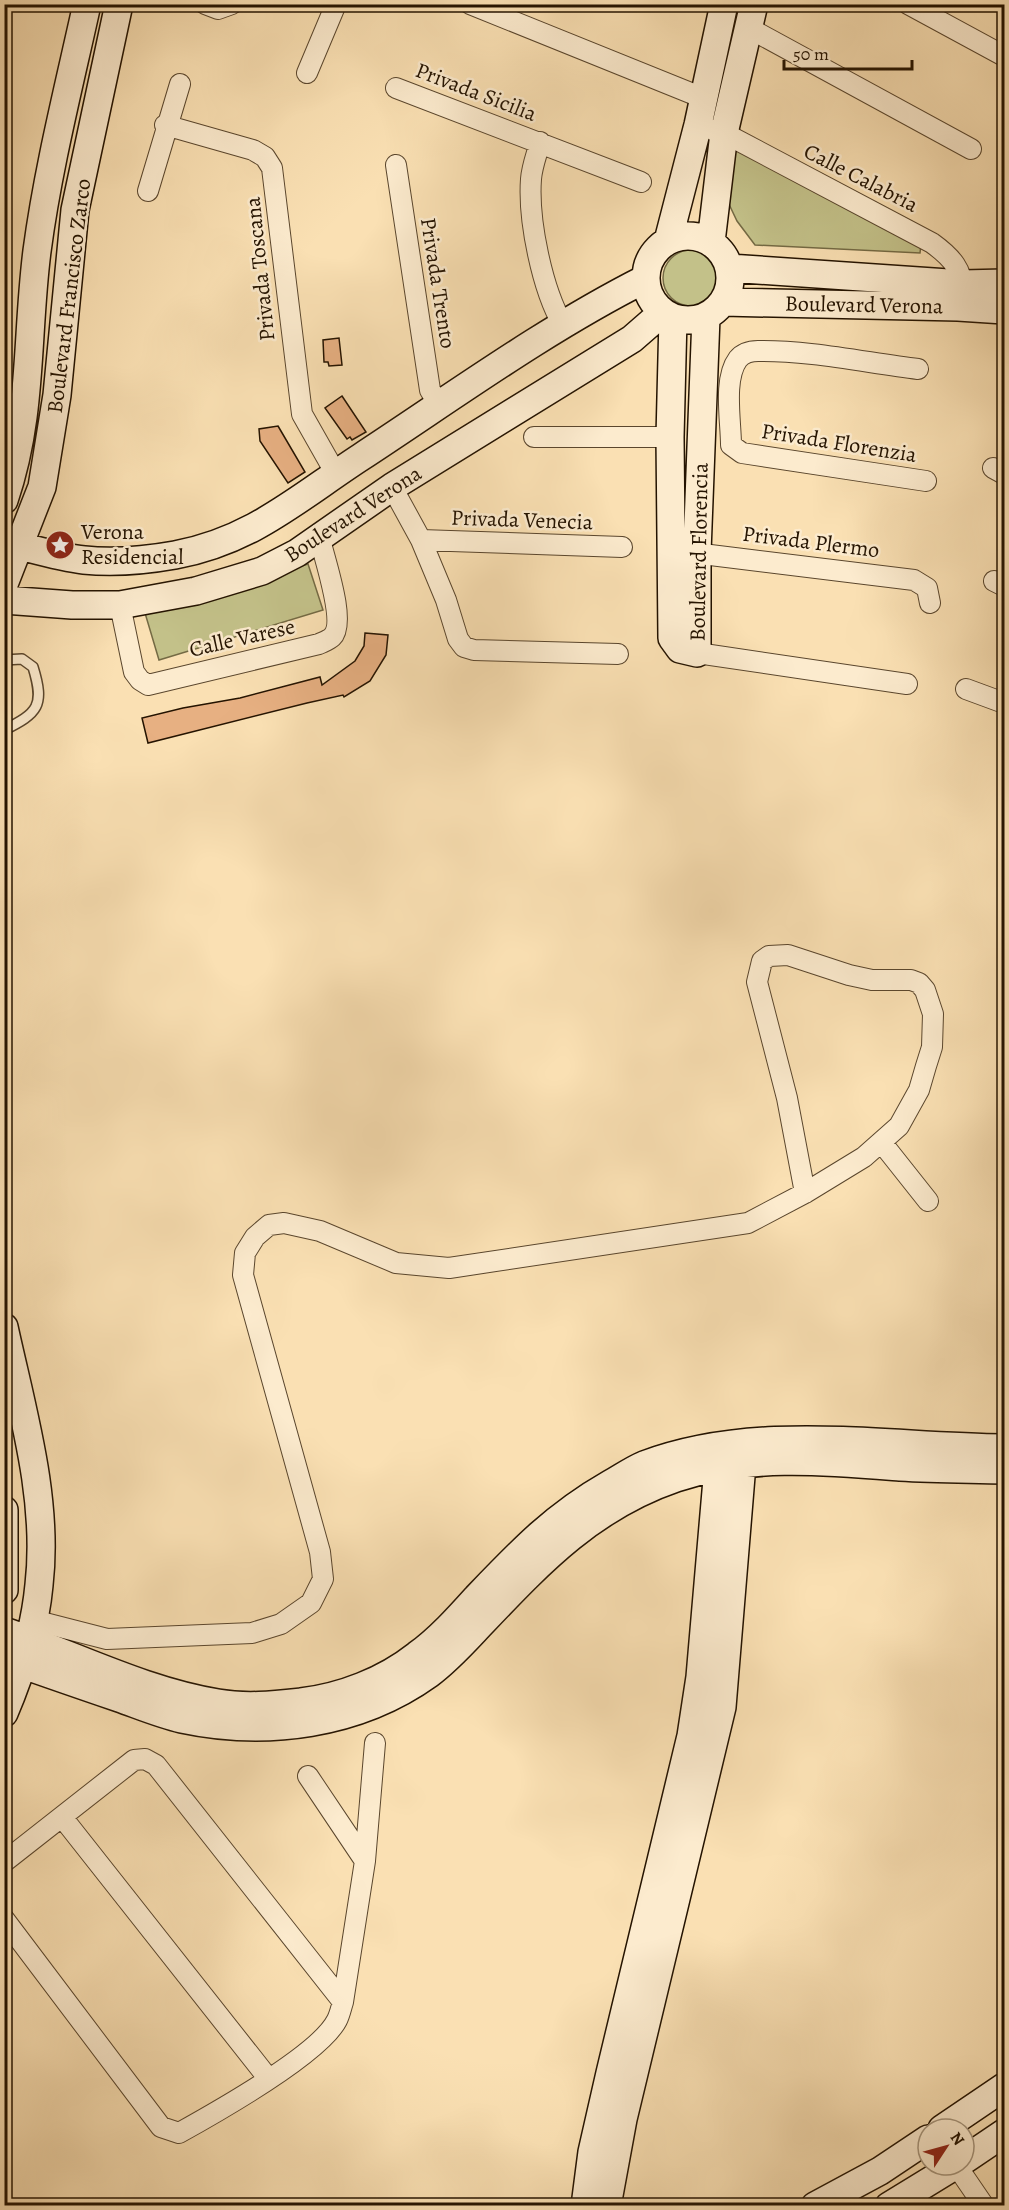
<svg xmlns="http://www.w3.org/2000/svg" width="1009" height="2210" font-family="Alegreya,serif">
<rect width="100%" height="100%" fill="#fae0b3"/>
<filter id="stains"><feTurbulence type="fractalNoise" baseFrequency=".00333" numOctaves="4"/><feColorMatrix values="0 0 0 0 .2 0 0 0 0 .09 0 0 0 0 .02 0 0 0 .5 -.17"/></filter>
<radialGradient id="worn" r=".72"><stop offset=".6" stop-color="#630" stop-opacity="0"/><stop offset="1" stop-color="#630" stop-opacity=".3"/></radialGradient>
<path fill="#c3c189" stroke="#746a44" stroke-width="1.5" d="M735,144L921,244L920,253L755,245L737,221L727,200Z
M663 278a28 28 0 1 1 56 0a28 28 0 1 1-56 0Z
M308,564L323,610L159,660L145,613Z"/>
<path fill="#e7b082" stroke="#241300" stroke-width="1.5" d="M339,338L342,365L329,366L328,362H324L323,340Z
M342,396L366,432L352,440L350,437L347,439L325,408Z
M278,426L305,472L288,483L260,441L259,429Z
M365,633L388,635L386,655L370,681L344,697L343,695L307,703L148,743L142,718L183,708L240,698L320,677L322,685L355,661L364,646Z"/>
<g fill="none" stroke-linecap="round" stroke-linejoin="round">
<g stroke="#5a462d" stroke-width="12">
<path id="lane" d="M4,660L22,659L33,667C45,706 38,713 4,730"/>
</g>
<g stroke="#5a462d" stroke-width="22">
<path id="street" d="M205,4L218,9L232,4
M470,4L703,98
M908,4L1004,56
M747,27L971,149
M307,73L336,4
M396,88L641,182
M165,125L253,150L265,157L272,168L302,414L336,474
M713,130L724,133L932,243C950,256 966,271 961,296
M540,142C537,154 532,166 531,179C528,220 542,289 563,325
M396,165L430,390L439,405
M148,191L180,84
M918,369C868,363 808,350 758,351C751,351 743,353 738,359C723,379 731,421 731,445L742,453L926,481
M534,437H670
M993,468L1004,474
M392,487L421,540L446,600L458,639L464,647L474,650L618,654
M421,540L622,547
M686,552L914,580L927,588L930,603
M994,581L1004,586
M120,605L134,672L140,680L148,685L319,644C323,642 329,640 332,637C347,623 324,558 320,539
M697,653L907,684
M966,689L1004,703
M882,1143L928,1201
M33,1620L107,1639L252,1633L281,1624L311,1603L323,1579L320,1552L243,1275L245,1253L255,1237L269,1225L284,1223L320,1231L396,1263L449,1268L748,1223L805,1193L864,1157L899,1126L919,1090L926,1066L932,1047L933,1014L925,990L919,983L911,980H872L849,975L788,955L769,956L762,961L757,982L787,1098L805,1193
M308,1776L365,1861
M62,1817L268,2078
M4,1862L134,1760L145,1759L156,1765L343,2002L365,1861L375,1743
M4,1919L161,2127L179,2133C215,2113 320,2054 337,2020C340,2014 341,2008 343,2002
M956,2165L984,2206"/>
</g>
<g stroke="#241300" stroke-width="30">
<path id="secondary" d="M646 278a42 42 0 1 1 84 0a42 42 0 1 1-84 0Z
M668,241L698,125L724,4
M711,242L724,133L754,4
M729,268L963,284L1004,283
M723,302L958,307L1004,310
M673,318L670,437L672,638L680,649L697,653V552L706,317
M4,500C33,416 26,337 37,251C48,168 69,86 87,4
M4,542C30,548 58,557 84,560C112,563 147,560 175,555C252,541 298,498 361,457C454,396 546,329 645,279
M4,584L42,487L57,395L75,210L119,4
M4,600L72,605H120L196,591L262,571L297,553L392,487L632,339L663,312
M4,1327C22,1410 49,1499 39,1585C35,1628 21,1673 4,1713
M4,1510V1590
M4,1631C75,1655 144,1691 218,1703C246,1708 273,1705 301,1702C342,1697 384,1681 417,1655C439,1639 458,1618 476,1598C520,1552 554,1516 610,1484C621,1478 632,1470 644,1465C758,1422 885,1447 1004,1448
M4,1658C43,1672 81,1685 119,1698C139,1705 160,1714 182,1719C266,1737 358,1725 429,1674C448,1660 464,1642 480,1625C540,1562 591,1507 676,1478C749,1454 825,1461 900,1467C935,1469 970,1469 1004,1470
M942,2129L1004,2087
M964,2160L1004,2133
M585,2206L592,2152L610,2073L691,1736L700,1677L718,1468L717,1451
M607,2206L623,2119L722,1707L742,1464L740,1447
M815,2206L880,2171L928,2139
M889,2206L956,2165"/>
</g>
<use href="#lane" stroke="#fcebce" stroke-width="9"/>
<use href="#street" stroke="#fcebce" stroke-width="20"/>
<use href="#secondary" stroke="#fcebce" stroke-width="27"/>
</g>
<defs>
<g id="sight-disc" transform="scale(1.5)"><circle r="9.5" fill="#8f2418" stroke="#fcebce"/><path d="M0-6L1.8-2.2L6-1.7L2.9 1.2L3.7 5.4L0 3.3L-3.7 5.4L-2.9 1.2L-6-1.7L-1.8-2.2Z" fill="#fff"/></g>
</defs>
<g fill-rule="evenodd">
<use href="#sight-disc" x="60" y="545"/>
</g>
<g text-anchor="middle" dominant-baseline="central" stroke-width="5" stroke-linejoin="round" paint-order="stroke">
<g font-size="22" fill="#241300" stroke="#fcebce">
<text transform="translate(476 92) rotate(21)">Privada Sicilia</text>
<text transform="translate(861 178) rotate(27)">Calle Calabria</text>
<text transform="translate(260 269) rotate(-96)">Privada Toscana</text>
<text transform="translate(438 283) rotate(81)">Privada Trento</text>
<text transform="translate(69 296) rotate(-83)">Boulevard Francisco Zarco</text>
<text transform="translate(864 305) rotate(1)">Boulevard Verona</text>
<text transform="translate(839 443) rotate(9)">Privada Florenzia</text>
<text transform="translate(353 514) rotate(-33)">Boulevard Verona</text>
<text transform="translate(522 520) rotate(2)">Privada Venecia</text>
<text transform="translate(811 542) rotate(7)">Privada Plermo</text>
<text transform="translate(699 552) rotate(-89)">Boulevard Florencia</text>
<text transform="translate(242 638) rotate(-13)">Calle Varese</text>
</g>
<g font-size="22" fill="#241300" stroke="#fcebce" text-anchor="start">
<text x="81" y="532">Verona<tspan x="81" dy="25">Residencial</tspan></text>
</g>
</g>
<rect width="1009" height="2210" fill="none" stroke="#fae0b3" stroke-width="24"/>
<rect x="6" y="6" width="997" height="2198" fill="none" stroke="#241300" stroke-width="3"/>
<rect x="12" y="12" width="985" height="2186" fill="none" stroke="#241300" stroke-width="1.5"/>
<g transform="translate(946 2147) rotate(54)"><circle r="28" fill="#fcebce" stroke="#a6957c" stroke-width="1.5"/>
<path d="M0-4.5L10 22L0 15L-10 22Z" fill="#8f2418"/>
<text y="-9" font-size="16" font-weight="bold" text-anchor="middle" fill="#241300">N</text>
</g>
<path d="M784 60v9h128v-9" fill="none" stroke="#241300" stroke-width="3"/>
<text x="793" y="60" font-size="18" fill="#241300" stroke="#fcebce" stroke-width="4.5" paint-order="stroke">50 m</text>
<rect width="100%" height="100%" filter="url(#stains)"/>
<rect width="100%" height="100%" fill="url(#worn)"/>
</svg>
